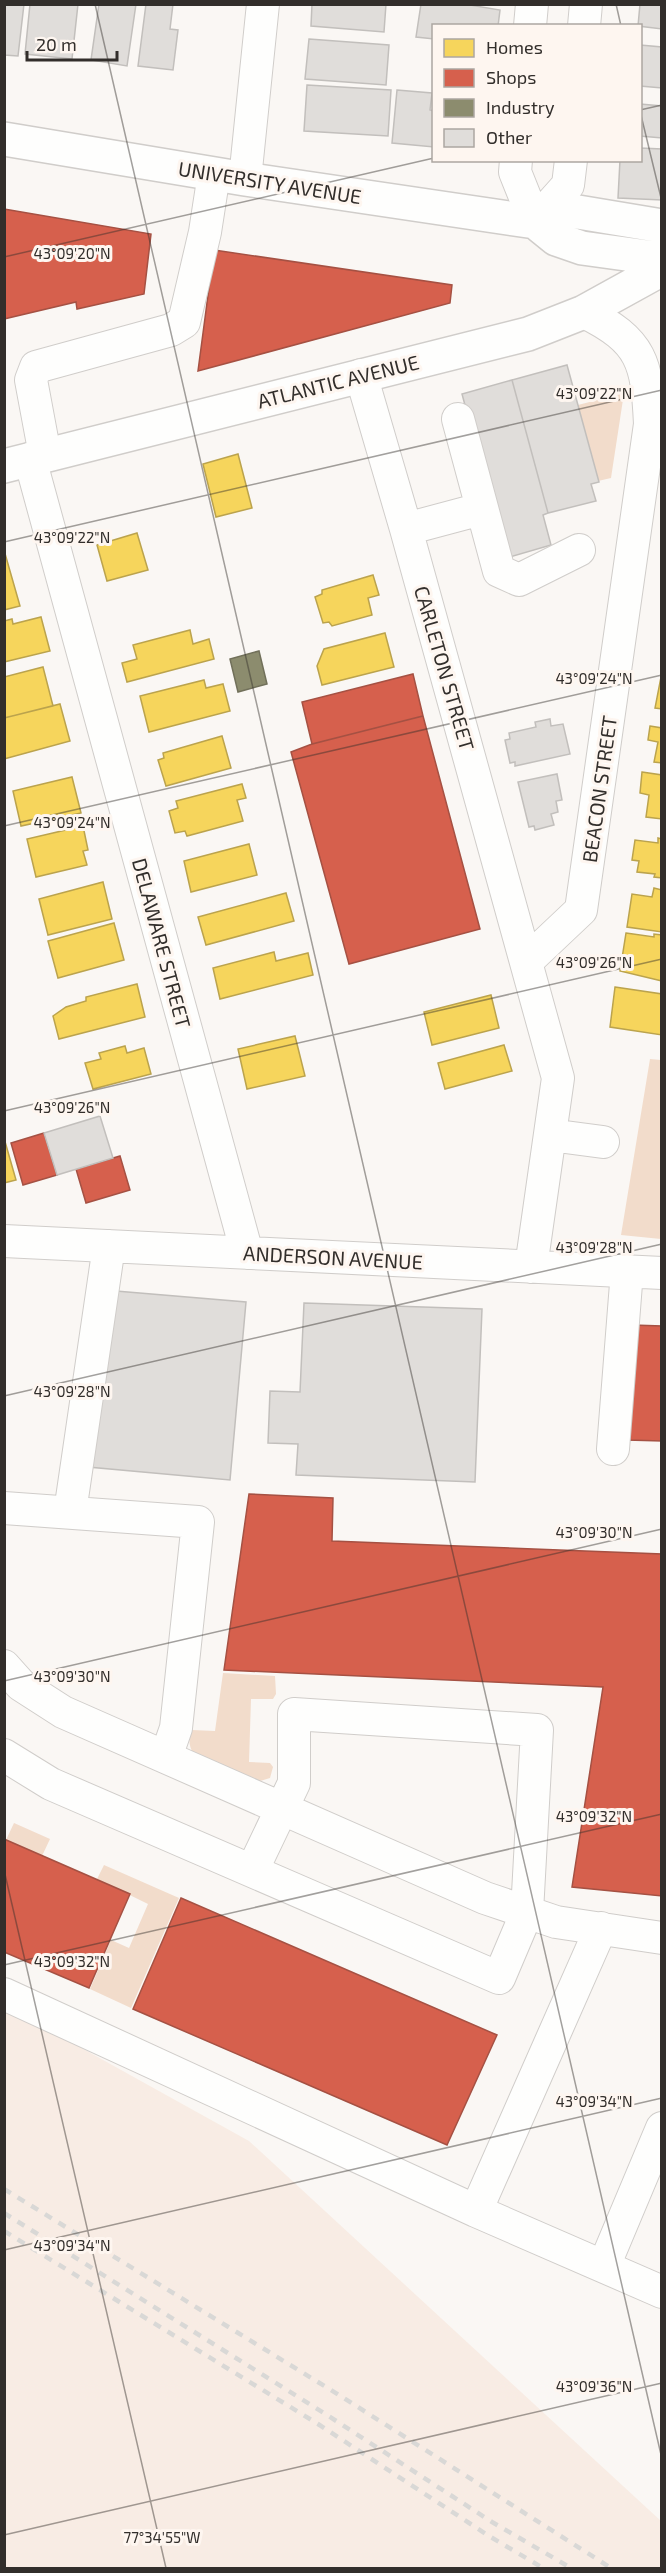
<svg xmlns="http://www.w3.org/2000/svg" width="666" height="2573" font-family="'Exo 2',sans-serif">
<rect width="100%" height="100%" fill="#faf7f4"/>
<path fill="#f8ece4" d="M4,2005L249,2141L661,2521V2568H5Z"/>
<path fill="#f2dccb" d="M624,393L611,478L598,481L578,405Z
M650,1059L661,1060V1239L621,1235Z
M223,1673L275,1676L276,1694L273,1699H251L249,1762L270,1763L273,1767L270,1778L257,1782L193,1753C189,1746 188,1738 192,1730L215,1731Z
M14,1823L50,1839L42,1856L6,1840Z
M104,1865L179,1898L131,2008L90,1989L111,1940L129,1948L148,1904L97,1879Z"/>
<path fill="#f6d55c" stroke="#bba34d" stroke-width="1.5" d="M238,454L252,508L216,517L203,464Z
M137,533L148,570L107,581L97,545Z
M4,550L20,606L4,610Z
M373,575L379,595L368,598L372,615L332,626L329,622L323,623L315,597L322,594V590Z
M41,617L50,651L4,662V621L12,619L13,624Z
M190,630L193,644L209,639L214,659L127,682L122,663L137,659L133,645Z
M385,633L394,667L322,685L317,666L324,649Z
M43,667L53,706L4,718V677Z
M661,677H662V709L655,708Z
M204,680L206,688L223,684L230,711L149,732L140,696Z
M60,704L70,741L4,759V718Z
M650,726L662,728V763L654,762L658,742L648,740Z
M222,736L231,768L166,786L158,760L164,758L163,753Z
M642,772L662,775V819L646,817L649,795L640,793Z
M72,777L81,813L21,826L13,791Z
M242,784L246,798L237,800L243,821L187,836L185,831L175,833L169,811L178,808L176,801Z
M83,826L88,850L83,851L87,865L36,877L27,839Z
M658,838L662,839V878L654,877L655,874L637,872L639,861L632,860L635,840L658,843Z
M249,844L257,875L191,892L184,861Z
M103,882L112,919L48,935L39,899Z
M654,888L662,890V932L627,927L632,894L652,897Z
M286,893L294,921L206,945L198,917Z
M114,923L124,960L58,978L48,941Z
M626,933L654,937V934L662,935V981L620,971Z
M274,952L276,961L308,953L313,975L220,999L213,968Z
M137,984L145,1017L59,1039L53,1016L66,1007L86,1001V997Z
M615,987L662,994V1035L610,1027Z
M491,995L499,1028L432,1045L424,1012Z
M295,1036L305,1076L247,1089L238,1049Z
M504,1045L512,1071L445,1089L438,1063Z
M125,1046L127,1053L144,1048L151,1074L93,1089L85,1063L101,1059L99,1053Z
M4,1138L16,1180L4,1183Z"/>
<path fill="#d6604d" stroke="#a55143" stroke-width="1.5" d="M4,209L151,234L144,294L77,309L76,302L4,319Z
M214,250L452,285L450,303L198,371Z
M413,674L423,716L312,744L302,702Z
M423,716L480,929L349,964L291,752L312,744Z
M44,1133L57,1175L23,1185L11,1143Z
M120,1156L130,1190L86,1203L76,1169Z
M632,1325L662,1326V1441L627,1440Z
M249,1494L333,1498L332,1541L662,1554V1896L572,1887L603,1687L224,1670Z
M4,1839L130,1894L89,1988L4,1952Z
M181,1898L497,2035L447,2145L133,2009Z"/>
<path fill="#8c8c6e" stroke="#71705a" stroke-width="1.5" d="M259,651L267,684L238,692L230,659Z"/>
<path fill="#e0ddda" stroke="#c2bfbc" stroke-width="1.5" d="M4,4H24L18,56L4,55Z
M30,4H78L72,59L25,54Z
M99,4H136L127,66L91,60Z
M146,4H173L170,29L178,30L173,70L138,66Z
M312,4H386L384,32L311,26Z
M421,4H464L500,10L498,26H434V39L416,37Z
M640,4H662V29L638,26Z
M309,39L389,45L386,85L305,79Z
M640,45L662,47V88L640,86Z
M307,85L391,90L388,136L304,131Z
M397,90L432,93L430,110L434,111V147L392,143Z
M640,104L662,106V138L640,136Z
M640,148L662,149V200L618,198L620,160H640Z
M567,365L599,482L591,484L596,501L548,513L512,380Z
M512,380L548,513L543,515L551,545L506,558L462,394Z
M550,719L551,726L563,724L570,754L515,766V762L510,763L505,740L510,739L509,733L536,727L535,722Z
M557,774L562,800L556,801L558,812L551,814L554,825L535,830L534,826L529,827L518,782Z
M100,1116L113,1158L57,1175L44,1133Z
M104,1290L246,1302L230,1480L88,1467Z
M304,1303L482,1309L475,1482L296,1475L298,1444L268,1443L270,1391L300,1392Z"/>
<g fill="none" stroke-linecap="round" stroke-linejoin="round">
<g stroke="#d0cdca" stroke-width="34">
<path id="minor" d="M530,26L532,4
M584,26L586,4
M516,160L515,172L535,222L568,185L571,160
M245,179L263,4
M361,375L406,529L558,1078L531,1267
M458,419L499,571L519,580L579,550
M45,455L31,380L36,367L171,330L184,322L205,232L214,174
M30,459L247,1253
M406,529L481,509
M527,961L581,910L650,424C647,363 643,341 584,312
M550,1135L603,1142
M4,1241L662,1273
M613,1449L627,1271
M4,1508L198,1522L176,1728L166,1757
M70,1512L109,1246
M4,1666L21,1685L63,1712L485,1898L556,1922L662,1938
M4,1755L51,1784L499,1978L527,1912L537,1730L294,1714V1783L252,1871
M601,1928L476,2211L662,2292
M4,1994L476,2211
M604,2266L662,2128"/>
</g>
<g stroke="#d0cdca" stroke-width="36">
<path id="major" d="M4,139L245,179L535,222L556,239L582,248L662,259
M535,222L556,214L578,212L662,226
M4,466L528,334L584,312L662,269"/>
</g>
<use href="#minor" stroke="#fefefd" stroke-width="32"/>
<use href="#major" stroke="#fefefd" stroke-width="33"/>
<path stroke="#d9d8d6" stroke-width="4.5" stroke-dasharray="8 8" stroke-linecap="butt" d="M4,2189L339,2395L611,2568
M4,2213L327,2415L492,2522L571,2568
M4,2231L318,2424L489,2536L543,2568"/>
</g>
<path fill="none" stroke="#322e2b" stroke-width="1.5" stroke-opacity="0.45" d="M95,4L662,2459M616,4L621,26M640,110L662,105M640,111L662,202M4,257L434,158M4,542L662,390M4,826L662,675M4,1111L662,959M4,1396L662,1244M4,1681L662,1529M4,1870L166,2568M4,1965L662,1814M4,2250L662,2098M4,2535L662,2383"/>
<g text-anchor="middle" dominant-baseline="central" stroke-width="6" stroke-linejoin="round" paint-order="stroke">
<g font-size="20" fill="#322e2b" stroke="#fef6f0">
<text transform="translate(270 182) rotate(9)">UNIVERSITY AVENUE</text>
<text transform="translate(338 381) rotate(-14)">ATLANTIC AVENUE</text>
<text transform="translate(445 668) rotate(74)">CARLETON STREET</text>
<text transform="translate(599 789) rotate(-82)">BEACON STREET</text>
<text transform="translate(162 943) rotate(75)">DELAWARE STREET</text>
<text transform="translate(333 1257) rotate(3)">ANDERSON AVENUE</text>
</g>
</g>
<g font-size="15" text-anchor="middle" fill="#322e2b" stroke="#fef6f0" stroke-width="6" stroke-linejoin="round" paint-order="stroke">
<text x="72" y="259">43°09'20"N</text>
<text x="594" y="399">43°09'22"N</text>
<text x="72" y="543">43°09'22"N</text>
<text x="594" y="684">43°09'24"N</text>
<text x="72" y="828">43°09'24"N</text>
<text x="594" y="968">43°09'26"N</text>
<text x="72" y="1113">43°09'26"N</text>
<text x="594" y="1253">43°09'28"N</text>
<text x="72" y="1397">43°09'28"N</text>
<text x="594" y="1538">43°09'30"N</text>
<text x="72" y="1682">43°09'30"N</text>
<text x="594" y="1822">43°09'32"N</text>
<text x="72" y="1967">43°09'32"N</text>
<text x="594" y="2107">43°09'34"N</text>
<text x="72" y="2251">43°09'34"N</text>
<text x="594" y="2392">43°09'36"N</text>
<text x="162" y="2543">77°34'55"W</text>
</g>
<rect width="666" height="2573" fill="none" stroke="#322e2b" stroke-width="12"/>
<rect x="432" y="24" width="210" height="138" fill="#fef6f0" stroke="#aca6a1" stroke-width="1.5"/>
<rect x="444" y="39" width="30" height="18" fill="#f6d55c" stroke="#aca6a1" stroke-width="1.5"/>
<text x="486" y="54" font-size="18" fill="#322e2b">Homes</text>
<rect x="444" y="69" width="30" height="18" fill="#d6604d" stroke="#aca6a1" stroke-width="1.5"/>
<text x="486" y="84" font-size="18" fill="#322e2b">Shops</text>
<rect x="444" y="99" width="30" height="18" fill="#8c8c6e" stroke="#aca6a1" stroke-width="1.5"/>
<text x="486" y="114" font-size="18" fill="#322e2b">Industry</text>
<rect x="444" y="129" width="30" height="18" fill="#e0ddda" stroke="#aca6a1" stroke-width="1.5"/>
<text x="486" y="144" font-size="18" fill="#322e2b">Other</text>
<path d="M27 51v9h90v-9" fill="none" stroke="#322e2b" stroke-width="3"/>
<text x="36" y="51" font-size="18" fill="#322e2b" stroke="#fef6f0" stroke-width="4.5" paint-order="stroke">20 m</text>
</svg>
